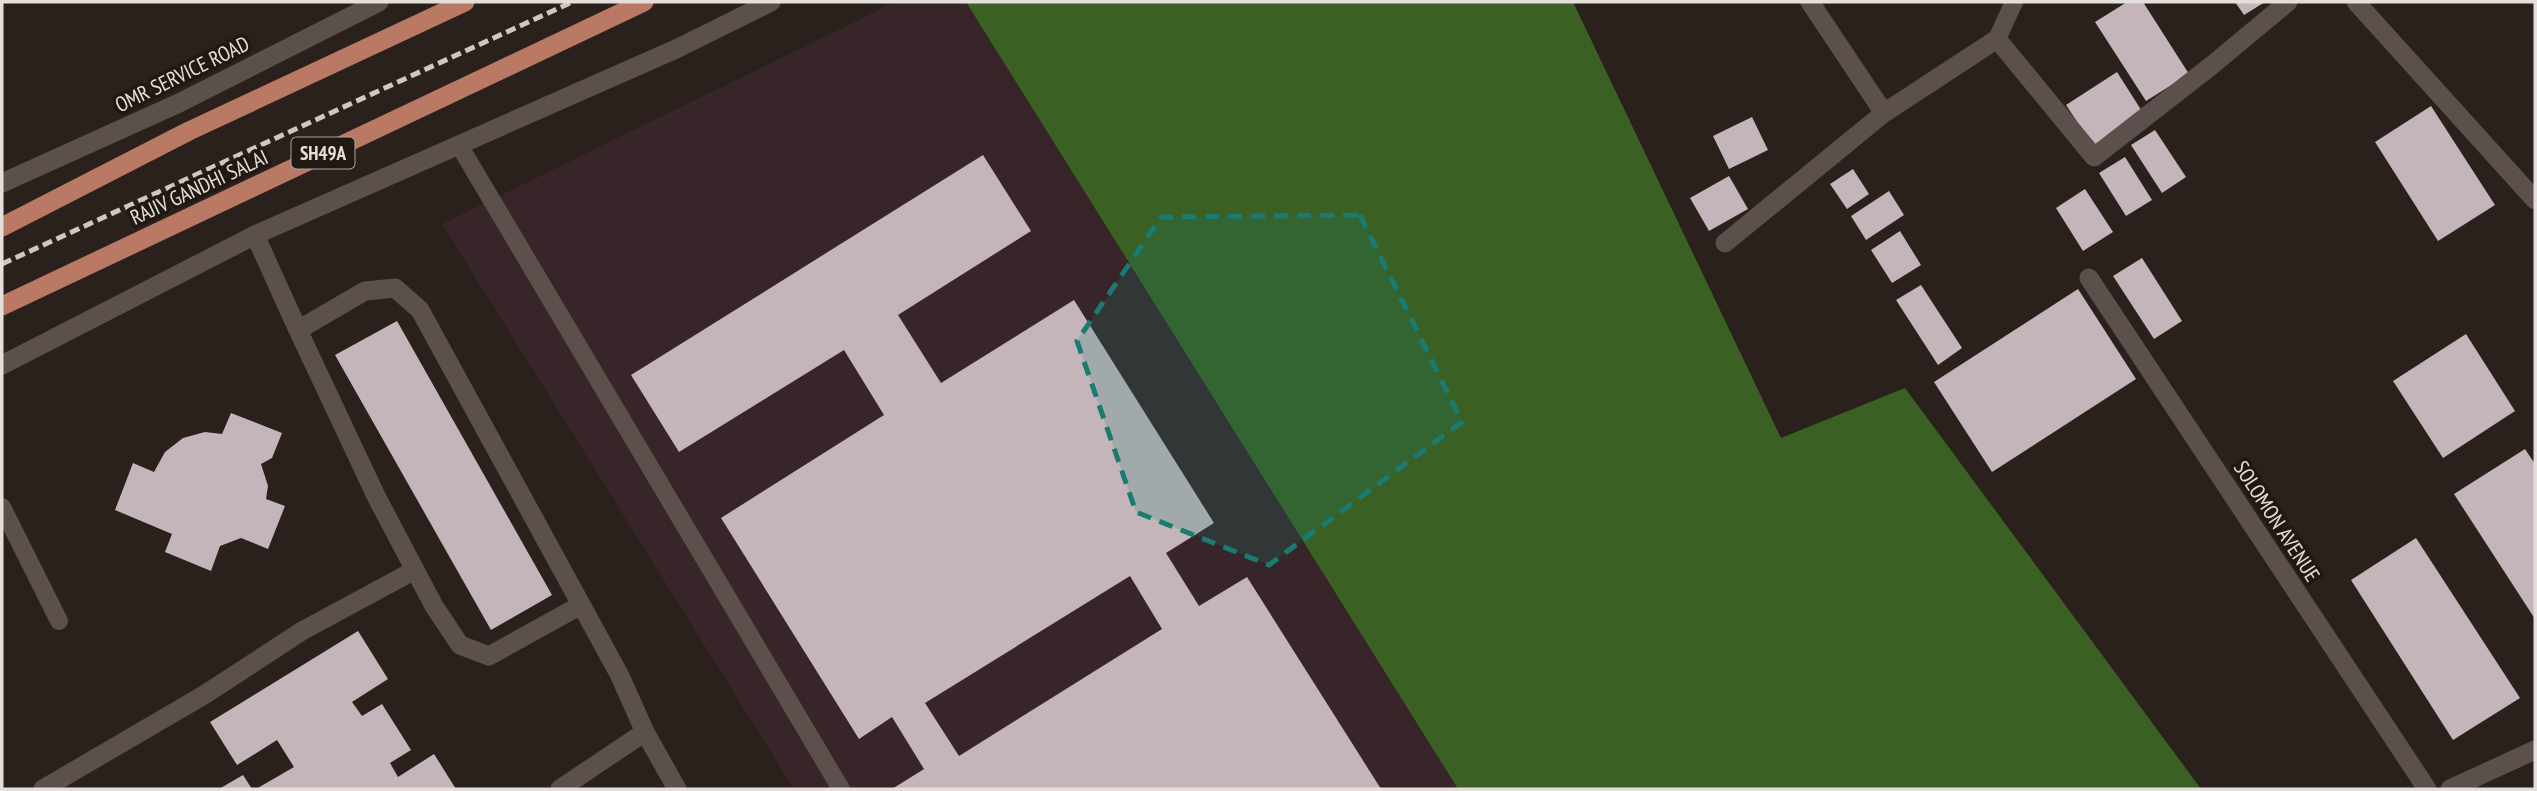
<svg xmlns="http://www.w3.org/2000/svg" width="2537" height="791" font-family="'PT Sans Narrow',sans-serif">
<rect width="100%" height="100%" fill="#2b211c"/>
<path fill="#382529" d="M895,2H966L1458,789H794L442,224Z"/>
<path fill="#3a6023" d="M966,2H1573L1781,438L1905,388L2201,789H1458Z"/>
<path fill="#c3b5b9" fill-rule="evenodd" d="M2127,2H2143L2189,74L2146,101L2095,22Z
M2235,2H2265L2244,15Z
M2117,72L2145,116L2095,149L2066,105Z
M2431,106L2495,205L2438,241L2375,142Z
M1752,117L1768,150L1729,169L1713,136Z
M2155,130L2186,177L2162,193L2131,145Z
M983,155L1031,231L898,315L941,383L1074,300L1214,523L1166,553L1199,606L1247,577L1381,789H892L924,769L892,717L859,739L721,518L884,415L844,350L679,452L631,375ZM1130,576L1162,629L959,756L925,703Z
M2125,157L2152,200L2126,216L2099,173Z
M1853,169L1869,194L1847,209L1830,184Z
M1729,176L1748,209L1709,231L1690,198Z
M2085,189L2113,232L2083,251L2056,208Z
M1889,191L1904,215L1866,240L1851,216Z
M1900,231L1921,265L1892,283L1871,250Z
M2142,258L2182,321L2154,339L2113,276Z
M1921,285L1962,348L1938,365L1896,300Z
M2078,289L2136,379L1992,472L1934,382Z
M397,321L552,595L491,630L335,355Z
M2466,334L2515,411L2443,458L2393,381Z
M231,413L282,433L272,458L261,464L268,486L266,499L285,506L268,549L241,538L220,546L211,571L165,552L172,534L115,510L133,463L154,472L165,452L183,438L205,432L222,434Z
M2525,449L2535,464V619L2454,494Z
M2416,538L2520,698L2453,740L2351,580Z
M358,631L388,679L352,702L362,716L382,704L411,750L390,763L398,777L434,754L456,789H256L294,767L277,740L237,765L210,722Z
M243,775L252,789H219Z"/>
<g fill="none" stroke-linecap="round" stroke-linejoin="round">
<path stroke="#5b504b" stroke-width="18" d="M1997,39L2014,2
M459,145L841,789
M2,507L59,621"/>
<path stroke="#5b504b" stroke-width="19" d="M2356,2L2535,200
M1884,113L1997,39L2094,157L2211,66L2288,2
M255,235L298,330L365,291L395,288L420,310L619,674L645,732L677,789
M1725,243L1884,113L1810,2
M2089,278L2427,789
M415,570L434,606L460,645L489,656L581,605
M43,789L204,695L302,631L415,570L377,498L298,330
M560,789L645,732"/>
<path stroke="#5b504b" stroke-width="19" d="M2,183L179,103L379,2
M2,365L255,235L676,49L771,2
M2450,789L2535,750"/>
<path stroke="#ba7964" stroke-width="19" d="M2,227L189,131L465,2
M2,306L644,2"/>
<path stroke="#cec7c3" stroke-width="5" stroke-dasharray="10 5" stroke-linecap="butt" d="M2,264L572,2"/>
</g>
<path fill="#1a7b73" fill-opacity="0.2" stroke="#1a7b73" stroke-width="5" stroke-dasharray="14 9" stroke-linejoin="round" d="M1360,215L1462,422L1269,565L1136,512L1077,341L1161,217Z"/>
<g text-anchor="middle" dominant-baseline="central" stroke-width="7" stroke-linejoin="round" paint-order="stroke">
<rect fill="#211813" stroke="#aaa39f" stroke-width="2" x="291.5" y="137.5" width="63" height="31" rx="5"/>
<g font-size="19" font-weight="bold" fill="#e5dfdb">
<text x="323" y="153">SH49A</text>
</g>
<g font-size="21" fill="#e5dfdb" stroke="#211813">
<text transform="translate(182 74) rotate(-26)">OMR SERVICE ROAD</text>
<text transform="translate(199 187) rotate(-25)">RAJIV GANDHI SALAI</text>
<text transform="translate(2277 521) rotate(57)">SOLOMON AVENUE</text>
</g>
</g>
<rect width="2537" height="791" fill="none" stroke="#e5dfdb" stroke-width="7"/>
</svg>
